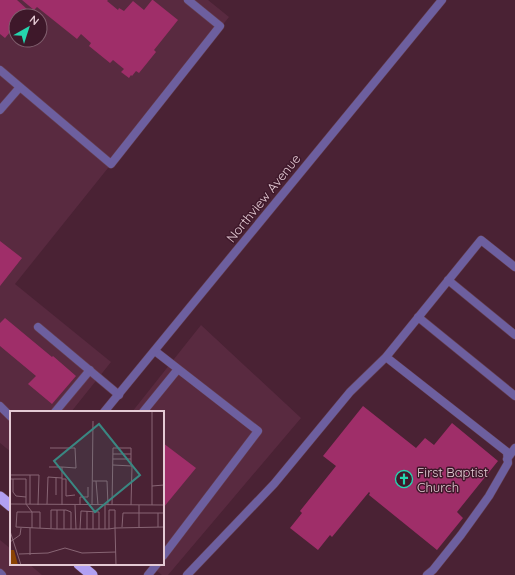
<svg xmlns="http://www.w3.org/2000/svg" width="515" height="575" font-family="Quicksand,sans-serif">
<rect width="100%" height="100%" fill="#4a2234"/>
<path fill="#592a40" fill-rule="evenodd" d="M0,0H208L229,17L15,284L111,362L71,412H11V452L0,443ZM16,16H40V40H16Z
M201,325L301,418L168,575H162L148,564H163V412H132Z
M0,540L11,549V564H29L42,575H0Z"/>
<path fill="#9f2e69" d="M0,0H17L28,10L23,16H16V25L5,38L0,34Z
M22,0H108L107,1L118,10L119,8L124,11L133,1L144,10L152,0H153L178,20L154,50L156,52L139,73L136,71L132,76L131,75L129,78L121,72L124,69L113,60L110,63L89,46L91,43L81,34L77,39L37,7L34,10Z
M0,241L22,258L0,286Z
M5,318L52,357L53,356L76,376L52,404L28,384L36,376L0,346V323Z
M363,406L416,448L425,438L434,445L452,423L498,461L457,512L463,518L437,550L369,495L370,493L369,492L332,537L330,535L318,550L290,528L302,513L300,511L336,466L323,456Z
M163,443L196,468L163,508Z"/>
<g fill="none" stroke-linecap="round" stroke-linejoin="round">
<g stroke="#664051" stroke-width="9">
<path id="service" d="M0,70L20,87
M0,110L20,87L111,164L220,26L188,0
M448,280L515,335
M418,317L515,396
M38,327L119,395
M155,351L258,431L163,556
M386,357L507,452L508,463L489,496L461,535L433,570L427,575
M0,406L11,417
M55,412L90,370
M143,412L178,369
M507,459L515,448
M0,573L2,575
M148,575L157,564
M187,575L274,484L350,392L386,357L481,240L515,267"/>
</g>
<g stroke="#664051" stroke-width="9">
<path id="minor" d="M104,412L442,0"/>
</g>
<g stroke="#664051" stroke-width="12">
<path id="trunk" d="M0,497L11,506
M79,564L92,575"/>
</g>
<use href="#service" stroke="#6d5f9f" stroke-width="8"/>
<use href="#minor" stroke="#6d5f9f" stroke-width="8"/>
<use href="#trunk" stroke="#b1a0f2" stroke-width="11"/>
</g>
<defs>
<g id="church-ring" transform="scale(0.9)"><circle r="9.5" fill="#3e182a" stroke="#25d5ae" stroke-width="1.5"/><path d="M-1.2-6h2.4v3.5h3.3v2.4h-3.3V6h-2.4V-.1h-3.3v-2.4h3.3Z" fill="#25d5ae"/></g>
</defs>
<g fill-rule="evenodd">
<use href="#church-ring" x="404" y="479"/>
</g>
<g text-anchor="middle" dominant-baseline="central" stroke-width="3" stroke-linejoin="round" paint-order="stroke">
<g font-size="13" fill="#e4cad4" stroke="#3e182a">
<text transform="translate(263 198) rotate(-51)">Northview Avenue</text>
</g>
<g font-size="13" fill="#e4cad4" stroke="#3e182a" text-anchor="start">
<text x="417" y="472">First Baptist<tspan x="417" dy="15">Church</tspan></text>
</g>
</g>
<g transform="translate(10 411)">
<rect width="154" height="154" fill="#4a2234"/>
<path d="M0,139H4L8,154H0Z" fill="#8b4304"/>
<path fill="none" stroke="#886574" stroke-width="1" d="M40,37H65L66,57L52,56V94M103,43H121M103,48H121M103,54L122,55L121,94M39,56H52M0,64H29L28,94M20,64V93M46,66V84M0,68H3V81L6,85L16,86M3,68H16V93L22,101V117M52,68H56V85L65,84M83,70H97L98,94M86,70L88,94M142,75L154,74M0,93L154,94M37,93L38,66L52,67M65,94L66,118M70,94V86H78V76M82,94L83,10M95,94V118M102,94L103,37H121V54M129,94V116M142,94V0M148,102V116M112,116L113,102H154M20,117V144M30,117V101H7L6,116L47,118H99L105,117V99H99V118M41,117V99H56L61,101V118M47,118V99M54,118V99M70,118L71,100L89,101V118M77,118V100M83,118V100M0,120L11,154M0,131L10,124L11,117M9,143L38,142L55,137L72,142L106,141M106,154L105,117L154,116"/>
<path fill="#3a8782" fill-opacity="0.15" stroke="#3a8782" stroke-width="2" d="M89,13L130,64L85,101L44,50Z"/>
<rect width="154" height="154" fill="none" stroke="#e4cad4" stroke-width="2"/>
</g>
<g transform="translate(28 28) rotate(39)"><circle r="19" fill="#3e182a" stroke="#805f6e"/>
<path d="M0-3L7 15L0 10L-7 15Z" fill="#25d5ae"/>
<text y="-6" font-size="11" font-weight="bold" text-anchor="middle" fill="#e4cad4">N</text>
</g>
</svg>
